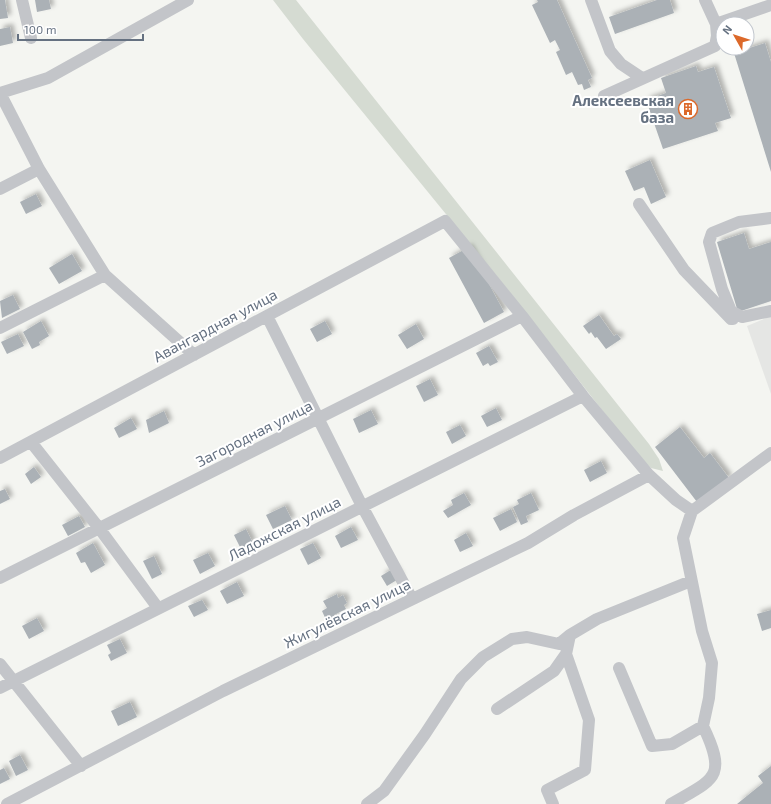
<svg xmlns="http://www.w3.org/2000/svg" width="771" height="804" font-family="'Exo 2',sans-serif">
<defs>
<filter id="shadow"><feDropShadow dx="3.5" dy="-3.5" stdDeviation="2" flood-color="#0004"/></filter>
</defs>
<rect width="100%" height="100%" fill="#f4f5f1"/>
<path fill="#e5e6e4" d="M771,316V394L747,326Z"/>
<path fill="#d5dbd2" d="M273,0H296L649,444L659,459L663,471L651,468L638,456L512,295L303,39Z"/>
<path fill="#abb1b6" filter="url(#shadow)" d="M0,0H5L8,18L0,19Z
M35,0H49L51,9L37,12Z
M537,0H557L592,78L588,80L591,87L584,90L582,84L578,85L572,72L566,75L556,52L560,50L555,40L550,43L532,5L538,2Z
M657,0H670L674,13L615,34L609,17Z
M10,27L13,43L0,46V29Z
M765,43L771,62V172L734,53Z
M696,66L698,72L714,67L731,118L715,123L718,131L663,149L646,100L666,93L661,78Z
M650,160L666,197L651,204L644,187L634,191L625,171Z
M36,194L42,206L26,214L20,202Z
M744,233L749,249L771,242V301L738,312L717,242Z
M469,247L504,312L484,323L449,258Z
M72,254L82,271L59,284L49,268Z
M13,295L20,309L2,318L0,301Z
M599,315L614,336L617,334L621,339L606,349L597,337L595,338L591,332L589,334L583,326Z
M41,321L49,336L39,342L40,345L32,349L23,332Z
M325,321L332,334L317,342L310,329Z
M416,324L424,339L407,349L398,335Z
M18,334L24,346L7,354L1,342Z
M489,346L498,362L490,366L488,363L483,366L476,353Z
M430,379L438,395L424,402L416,386Z
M496,408L502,420L487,427L481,416Z
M371,410L378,424L359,433L353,419Z
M164,411L169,423L149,433L146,420Z
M131,418L137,429L119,438L114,428Z
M460,425L466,436L452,444L446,432Z
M680,427L704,458L710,453L729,478L697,502L655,447Z
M601,461L607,473L590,482L584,470Z
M34,467L41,477L31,484L25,474Z
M5,489L10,499L0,504V491Z
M464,493L471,505L448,518L443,511L453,505L451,500Z
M531,493L539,510L526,516L528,522L521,525L513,507L519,504L517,500Z
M285,506L292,520L273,529L266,515Z
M511,509L517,522L500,531L493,518Z
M79,516L85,527L68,536L62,525Z
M351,527L358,540L341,548L335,536Z
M246,529L253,543L241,549L234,535Z
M466,533L473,546L460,552L454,540Z
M93,543L105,565L91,573L85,562L81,563L76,553Z
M313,543L321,558L308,565L300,549Z
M208,553L215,566L200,574L193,560Z
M154,556L162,574L152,579L143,561Z
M394,568L400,578L387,586L381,576Z
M237,582L244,596L227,604L220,591Z
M337,594L338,598L343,595L347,603L344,605L346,609L334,615L336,620L328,624L322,611L327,608L323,601Z
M202,600L208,610L194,617L188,606Z
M771,610V628L762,631L757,614Z
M37,618L44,631L29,639L22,626Z
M120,639L127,653L111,661L108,655L111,653L107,645Z
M130,702L137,717L118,726L111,711Z
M20,755L28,770L16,776L9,761Z
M771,766V804H737L763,783L758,776Z
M4,768L10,779L0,784V770Z"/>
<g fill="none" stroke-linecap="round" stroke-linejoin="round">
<path stroke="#c3c5c9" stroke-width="12" d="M22,0L31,38
M591,0L610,51L621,64L642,78
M705,0L716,24
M0,93L39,169L105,275L194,355
M0,93L48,78L188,0
M604,96L715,46L717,36L716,24L771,5
M0,189L39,169
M639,204L684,270L731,319H733
M771,218L739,222L712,233L709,242L722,289L731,311L742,317L771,311
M267,316L362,506L412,599
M0,328L105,275
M31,442L99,528L158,608
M0,458L445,221L522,316L583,396L649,475
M0,578L522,316
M0,664L81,766
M619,668L652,746L672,744L703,726L709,698L712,663L702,631L683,538L692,511L771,453
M0,688L583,396
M497,709L554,671L566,654L570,635L597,619L691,581
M7,804L223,691L528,543L574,515L649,475L676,500L692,511
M367,804L384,791L425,734L461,679L483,657L512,639L527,637L559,644L570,635
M553,804L547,790L585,770L589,720L566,654
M671,804C714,779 728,778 703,726"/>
</g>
<defs>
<g id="building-ring" transform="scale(1)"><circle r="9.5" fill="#fff" stroke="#dc692a" stroke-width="1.5"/><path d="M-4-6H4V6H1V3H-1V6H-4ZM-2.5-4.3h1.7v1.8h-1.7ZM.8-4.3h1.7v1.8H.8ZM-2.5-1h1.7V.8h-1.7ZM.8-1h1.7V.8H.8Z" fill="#dc692a"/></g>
</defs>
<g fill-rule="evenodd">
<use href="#building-ring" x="688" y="109"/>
</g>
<g text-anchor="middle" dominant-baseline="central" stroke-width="4" stroke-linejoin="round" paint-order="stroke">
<g font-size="15" font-weight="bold" fill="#657181" stroke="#fff" text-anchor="end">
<text x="674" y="100">Алексеевская<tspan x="674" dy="17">база</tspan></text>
</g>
<g font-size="15" fill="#657181" stroke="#fff">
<text transform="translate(215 325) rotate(-28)">Авангардная улица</text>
<text transform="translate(254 433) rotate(-27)">Загородная улица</text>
<text transform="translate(284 528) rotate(-27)">Ладожская улица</text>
<text transform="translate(347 613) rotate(-26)">Жигулёвская улица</text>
</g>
</g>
<g transform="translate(735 36) rotate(309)"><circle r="19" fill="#ffffff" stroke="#c1c6cd"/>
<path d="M0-3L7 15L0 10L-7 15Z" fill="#dc692a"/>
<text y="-6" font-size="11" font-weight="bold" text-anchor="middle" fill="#657181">N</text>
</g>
<path d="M18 34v6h125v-6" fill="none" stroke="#657181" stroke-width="2"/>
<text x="24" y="34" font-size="12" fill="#657181" stroke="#ffffff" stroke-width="3" paint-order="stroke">100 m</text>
</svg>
